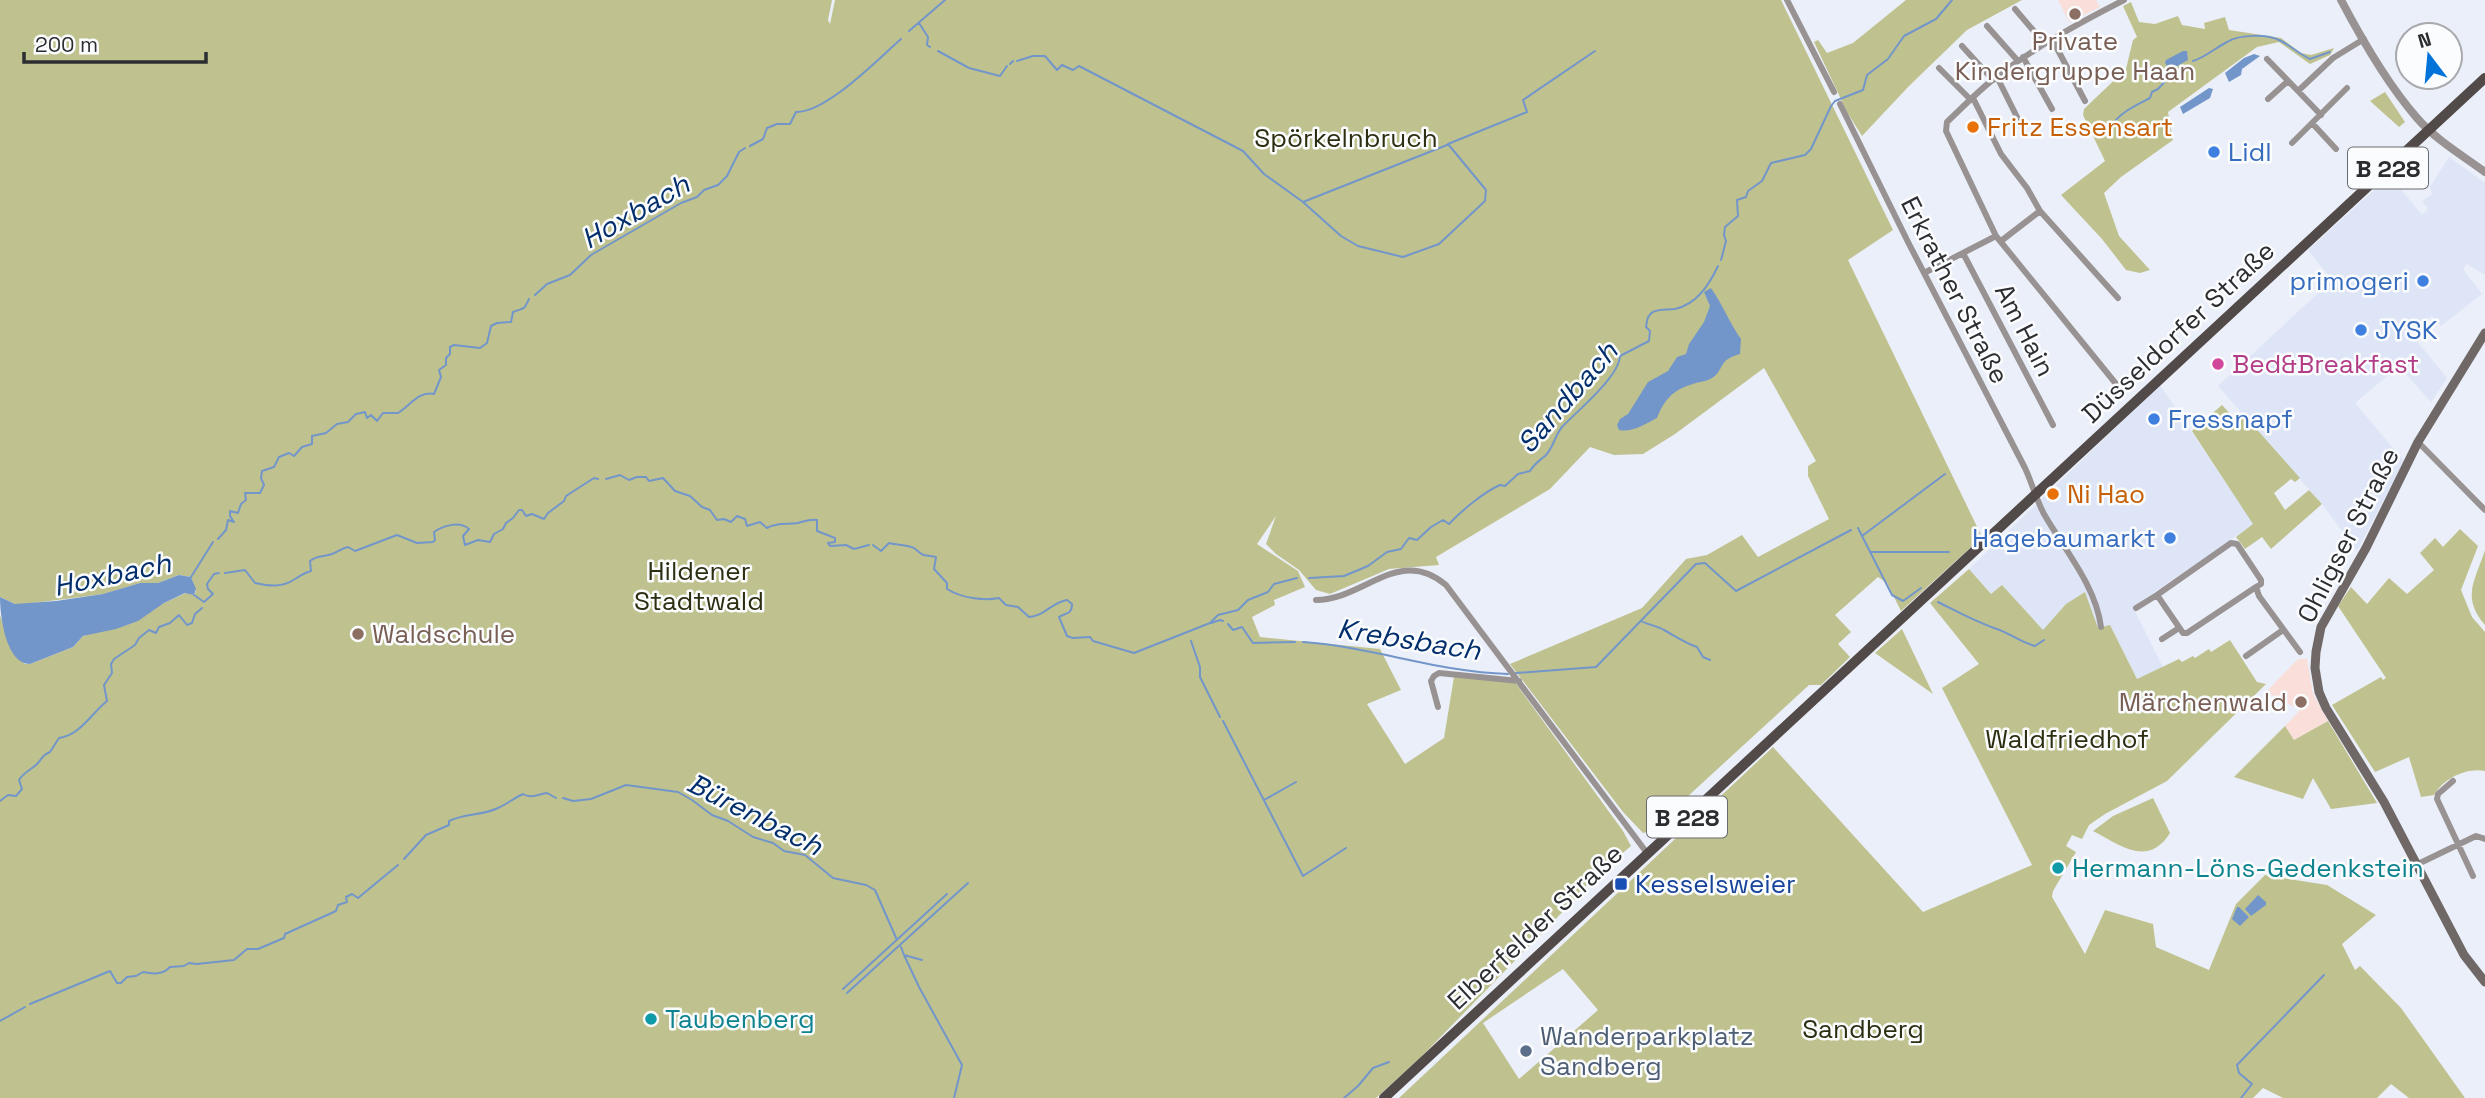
<svg xmlns="http://www.w3.org/2000/svg" width="2485" height="1098" font-family="'Space Grotesk',sans-serif">
<rect width="100%" height="100%" fill="#ebeff9"/>
<path fill="#dee5f6" d="M2449,157L2485,183V275L2467,264L2463,269L2482,294L2441,326L2432,316L2411,334L2447,378L2431,402L2399,366L2355,403L2404,461L2357,551L2322,504L2218,386L2332,280L2308,250L2390,176L2422,215L2428,209L2422,201L2432,194L2430,187Z
M2160,385L2254,524L2133,607L2163,667L2137,679L2110,625L2098,628L2066,604L2043,631L2002,585L1991,594L1969,569Z"/>
<path fill="#f9deda" d="M2058,0H2096L2100,7L2069,22Z
M2298,659H2307L2313,694L2328,721L2294,740L2285,726L2300,710L2266,692Z"/>
<path fill="#bfc28e" fill-rule="evenodd" d="M0,0H832L828,20L830,24L835,0H1781L1893,230L1848,260L1982,537L1901,611L1887,583L1878,577L1835,615L1851,632L1838,644L1850,657L1821,685H1809L1650,831L1643,833L1623,812L1510,664L1642,608L1686,559L1707,555L1742,535L1758,557L1829,519L1808,476V466L1816,461L1764,368L1675,434L1643,454L1614,455L1590,447L1550,489L1436,557L1439,565L1389,569L1330,594L1316,590L1299,570L1276,554L1266,544L1276,516L1257,544L1298,571L1305,587L1274,600L1275,605L1252,617L1260,637L1380,649L1401,690L1367,704L1405,764L1444,738L1454,677L1514,681L1623,831L1631,846L1592,879L1579,895L1421,1057L1376,1098H0V615L13,653L25,664H30L73,647L83,636L129,624L164,603L188,592L194,595L196,591L191,577L179,575L158,583H140L104,594L26,604H15L0,597Z
M1906,0H2022L1967,30L1909,86L1862,136L1847,112L1814,42L1818,40L1827,53L1853,43Z
M2131,2L2139,22L2155,24L2178,16L2182,25L2205,29L2204,23L2225,17L2229,30L2281,38L2301,53L2311,55L2334,48L2330,55L2310,64L2279,42L2257,47L2168,112L2173,140L2121,177L2104,193L2119,236L2150,270L2140,273L2126,270L2102,239L2061,195L2105,161L2083,115L2084,109L2126,69L2133,40L2137,37L2123,6Z
M2385,92L2405,122L2399,127L2370,101Z
M2222,405L2237,421L2244,415L2300,478L2295,482L2291,479L2274,493L2285,510L2309,490L2322,504L2271,549L2262,537L2245,549L2236,537L2253,524L2192,431Z
M2460,529L2478,546L2461,590L2472,617L2485,632V771C2466,767 2443,779 2434,795L2421,797L2409,757L2375,772L2332,705L2381,677L2383,680L2386,678L2338,606L2351,587L2367,604L2389,578L2407,594L2434,570L2420,553L2435,538L2443,547Z
M2485,550V625C2461,597 2475,581 2485,550Z
M1969,569L1991,594L2002,585L2043,630L2066,604L2085,592L2098,628L2110,625L2137,679L2179,659L2182,662L2193,656L2195,658L2209,649L2211,652L2230,640L2257,682L2266,684L2167,781L2105,814L2089,825L2082,839L2072,835L2066,846L2076,852L2053,891L2052,897L2085,954L2105,910L2153,924L2156,947L2209,970L2236,904L2265,875L2327,885L2376,915L2342,944L2355,970L2360,966L2401,1008L2465,1098H2409L2391,1084L2377,1098H2283L2263,1088L2253,1098H1399L1773,747L1923,912L2032,865L1942,688L1979,664L1930,603ZM1563,969L1598,1010L1519,1079L1483,1023Z
M1902,629L1933,694L1875,653Z
M2328,721L2377,803L2331,809L2313,778L2303,799L2234,777L2285,726L2294,740Z
M2153,798L2170,833C2148,868 2120,845 2093,831L2113,816Z"/>
<path fill="#7396ca" d="M2183,51H2187L2188,60L2170,70L2165,63L2166,60Z
M2254,54L2260,56L2242,69L2241,75L2229,82L2225,73L2244,58Z
M2209,88L2213,89L2210,98L2183,114L2180,107Z
M1711,288C1723,305 1729,322 1741,339L1740,354C1717,360 1725,370 1712,378C1707,381 1700,382 1696,383C1674,389 1665,398 1657,418C1645,424 1632,433 1619,430L1617,425L1620,419L1628,414L1648,382L1668,371L1677,357L1686,354L1689,344L1704,322L1710,306L1704,292Z
M179,575L191,577L196,589L194,595L185,593L164,603L138,621L116,629L83,636L73,647L30,664C6,664 0,616 0,597L15,604L56,601L103,594L140,583H158Z
M2258,895L2266,902V905L2251,916L2245,909Z
M2237,907H2239L2249,917L2240,926L2232,919Z"/>
<g fill="none" stroke-linecap="round" stroke-linejoin="round">
<path stroke="#7396ca" stroke-width="2" d="M919,23L928,37L927,45L930,47
M909,31L945,0
M938,51L969,68L1000,76L1007,66
M1017,61L1033,56H1045L1057,70L1062,65L1073,70L1079,66L1243,151L1264,174L1303,202L1341,236L1358,246L1403,257L1439,244L1485,201L1486,190L1448,144L1527,112L1523,100L1595,51
M2193,61C2206,57 2215,48 2227,42C2240,34 2268,34 2281,41C2291,46 2299,54 2310,59L2330,52
M1010,64L1013,61
M2093,127L2104,129L2111,127C2118,113 2137,105 2150,98L2152,92L2158,89L2169,77
M750,146L763,139L767,128L777,124H790L796,112C826,113 878,59 901,39
M1303,202L1447,145
M1721,260L1726,241L1724,235L1725,227L1738,216L1737,200L1746,197L1748,191L1762,181L1771,163L1805,155L1811,149L1831,106L1835,101L1863,90L1867,75L1888,59L1904,36L1936,19L1952,0
M535,295L547,284L570,275L591,255L681,203L697,197L704,190L718,185L727,176L739,152L745,148
M606,479L620,475L629,480L637,477H646L649,481L663,478L675,491L690,496L702,507L710,510L717,520L724,519L731,522L737,516L745,519L747,526L760,522L767,528C778,522 787,525 798,523C806,521 809,519 817,520V531L835,538V542L828,543L830,546L846,545L854,549L869,545
M1858,528L1892,595L1903,601L1921,588
M1862,536L1945,474
M218,539L226,530L228,520L234,522L230,516V511L238,513L241,504L246,500L245,493H260L264,485L261,478L262,471L274,467L279,457L289,453L294,456L302,447L312,444V436L326,433L337,424L348,422L356,414L365,412L367,418L371,415L377,421L383,413H398C410,406 418,391 434,394L441,377L439,370L446,365V358L450,354V347L454,345L480,348L487,343L491,326L497,323L511,322L513,312C526,307 523,311 529,299
M873,545L881,551L889,543C896,545 908,545 914,548C917,550 920,554 924,555C928,556 932,556 936,557L934,569L947,583V589C961,598 984,601 999,598L1006,605L1018,607L1029,617C1043,617 1052,602 1067,600L1072,604C1072,615 1065,613 1059,617L1067,636L1073,638L1090,637L1093,641L1134,653L1210,623L1218,615L1238,610L1248,600L1268,592L1274,584L1297,578
M1870,552H1949
M225,573L245,570L255,583C269,586 282,588 295,579C302,575 303,573 311,571L310,561C317,555 324,557 332,554C338,552 342,548 348,547L355,551L397,535L417,543L433,542L435,540L434,532C444,525 460,521 469,529L463,536L465,545L478,540L490,542L494,534L503,529L506,523L513,518L519,510H522L526,516L532,514L544,519L548,513L564,501L566,496L594,478L598,479
M191,577L213,542
M1309,578L1344,576L1368,566L1387,552L1401,549L1409,538L1417,540L1431,527L1443,520L1449,524C1461,511 1484,492 1500,485L1505,486L1518,474L1530,471C1535,463 1539,461 1545,456C1553,449 1555,435 1562,427C1577,411 1619,377 1620,356L1649,341L1650,331L1646,327C1647,321 1647,315 1653,312C1658,309 1669,310 1675,309C1697,304 1709,285 1718,266
M194,595L204,602L213,594L208,589L207,584L214,574L219,573
M1938,602C1956,611 1974,621 1994,628C2008,632 2020,642 2035,646L2044,640
M1641,621C1648,625 1658,626 1664,630C1675,636 1685,643 1697,647L1703,657L1710,660
M1211,623L1220,620L1223,621
M1228,624L1233,630L1242,627L1253,643L1295,642
M1191,641L1200,667V677L1220,717
M1303,642C1374,647 1436,672 1508,674
M1516,673L1596,667L1696,564L1705,563L1736,591L1851,530
M1223,721L1303,876L1346,848
M563,798L573,801L591,799L626,785L678,792L692,800L712,815L728,821L753,837L773,843L784,851L805,855L833,878L866,885L875,890L897,940
M1264,800L1296,782
M0,801L8,795L16,796L22,789L19,780C24,772 31,770 37,764C43,758 42,755 50,752L59,738C80,735 91,714 107,701L104,685L112,673L111,664L114,659L135,645L139,638L149,630L156,633L159,627L170,623L179,615L187,625L192,623L195,614L202,608
M404,859L426,835L449,825V821C465,813 482,816 498,808C507,804 514,798 523,794C531,799 539,794 547,793L556,798
M901,947L904,955L922,960
M904,955L919,987L962,1065L954,1098
M843,989L947,894
M847,993L968,883
M30,1004L110,971L117,983H121L127,977L136,976L143,972C153,974 163,975 170,967L184,966L189,963L197,964L234,960L247,949H258L284,938L285,934L336,911L338,905L347,902L346,897L352,894L358,898L398,865
M0,1021L25,1007
M1344,1098L1358,1086L1373,1068L1389,1062
M2241,1098L2252,1084L2239,1073L2237,1065L2324,975"/>
<path stroke="#989392" stroke-width="6" d="M1787,0L1834,92
M2015,9L2044,43
M1987,26L2018,61
M2052,39L2085,101
M1962,46L1993,80
M2023,57L2052,109
M2267,59L2298,91L2333,58L2364,39
M1939,68L1971,100
M1997,77L2022,127
M2298,91L2321,115
M1973,98L2001,154L2027,188L2040,211L2118,298
M2268,99L2288,81
M1840,104L1908,242L2025,468C2032,483 2036,499 2044,514C2064,549 2096,586 2101,627
M2292,143L2312,123
M2336,149L2312,123L2347,88
M2001,241L2040,211
M1963,253L2053,425
M1924,273L1996,236
M2121,390L1996,236L1946,131L1947,122C1963,107 1978,91 1995,78C2035,47 2079,23 2124,0
M2418,442L2485,510
M2256,587L2187,633H2183L2157,595L2231,543L2237,544L2261,580V584L2256,587L2259,596L2300,652
M1316,600C1364,600 1399,545 1446,585L1647,853
M2136,608L2157,595
M2162,639L2179,628
M2246,656L2283,630
M1438,707L1431,681L1434,676L1439,673L1519,681
M2453,781L2438,794L2437,799L2473,876
M2418,864L2476,836L2485,839"/>
<path stroke="#989392" stroke-width="8" d="M2341,0C2361,38 2389,86 2417,118C2436,140 2462,155 2485,172"/>
<path stroke="#6f6866" stroke-width="9" d="M2485,333L2418,442L2366,548L2321,627L2316,652L2315,668L2319,692L2326,708L2384,802L2464,955L2485,982"/>
<path stroke="#524a48" stroke-width="10" d="M1384,1098L2485,78"/>
</g>
<g fill="#8d6e63" stroke="#fbfcfe" stroke-width="2.5">
<circle cx="2075" cy="14" r="7"/>
<circle cx="358" cy="634" r="7"/>
<circle cx="2301" cy="702" r="7"/>
</g>
<g fill="#e8710a" stroke="#fbfcfe" stroke-width="2.5">
<circle cx="1973" cy="127" r="7"/>
<circle cx="2053" cy="494" r="7"/>
</g>
<g fill="#3f7fe0" stroke="#fbfcfe" stroke-width="2.5">
<circle cx="2214" cy="152" r="7"/>
<circle cx="2423" cy="281" r="7"/>
<circle cx="2361" cy="330" r="7"/>
<circle cx="2154" cy="419" r="7"/>
<circle cx="2170" cy="538" r="7"/>
</g>
<circle fill="#d1479c" stroke="#fbfcfe" stroke-width="2.5" cx="2218" cy="364" r="7"/>
<g fill="#0f9aa8" stroke="#fbfcfe" stroke-width="2.5">
<circle cx="2058" cy="868" r="7"/>
<circle cx="651" cy="1019" r="7"/>
</g>
<rect fill="#1a4fb4" stroke="#fbfcfe" stroke-width="2.5" x="1614" y="877" width="14" height="14" rx="3.5"/>
<circle fill="#5c6f8a" stroke="#fbfcfe" stroke-width="2.5" cx="1526" cy="1051" r="7"/>
<g text-anchor="middle" dominant-baseline="central" stroke-width="5" stroke-linejoin="round" paint-order="stroke">
<g fill="#fbfcfe" stroke="#6a6b6e" stroke-width="2">
<rect x="2348" y="147.5" width="80" height="41" rx="5"/>
<rect x="1647" y="796.5" width="80" height="41" rx="5"/>
</g>
<g font-size="24" font-weight="bold" fill="#2c2d31">
<text x="2388" y="168">B 228</text>
<text x="1687" y="817">B 228</text>
</g>
<g font-size="26" fill="#785e54" stroke="#fbfcfe">
<text x="2075" y="41">Private<tspan x="2075" dy="30">Kindergruppe Haan</tspan></text>
<text x="372" y="634" text-anchor="start">Waldschule</text>
<text x="2287" y="702" text-anchor="end">Märchenwald</text>
</g>
<g font-size="26" fill="#c56008" stroke="#fbfcfe" text-anchor="start">
<text x="1987" y="127">Fritz Essensart</text>
<text x="2067" y="494">Ni Hao</text>
</g>
<g font-size="26" fill="#2d2e11" stroke="#fbfcfe">
<text x="1346" y="138">Spörkelnbruch</text>
<text x="699" y="571">Hildener<tspan x="699" dy="30">Stadtwald</tspan></text>
<text x="2067" y="739">Waldfriedhof</text>
<text x="1863" y="1029">Sandberg</text>
</g>
<g font-size="26" fill="#366cbe" stroke="#fbfcfe" text-anchor="start">
<text x="2228" y="152">Lidl</text>
<text x="2409" y="281" text-anchor="end">primogeri</text>
<text x="2375" y="330">JYSK</text>
<text x="2168" y="419">Fressnapf</text>
<text x="2156" y="538" text-anchor="end">Hagebaumarkt</text>
</g>
<g font-size="26" fill="#2c2d31" stroke="#fbfcfe">
<text transform="translate(1955 290) rotate(63)">Erkrather Straße</text>
<text transform="translate(2025 330) rotate(63)">Am Hain</text>
<text transform="translate(2178 332) rotate(-43)">Düsseldorfer Straße</text>
<text transform="translate(2348 535) rotate(-63)">Ohligser Straße</text>
<text transform="translate(1535 927) rotate(-43)">Elberfelder Straße</text>
</g>
<g font-size="26" fill="#b23c85" stroke="#fbfcfe" text-anchor="start">
<text x="2232" y="364">Bed&amp;Breakfast</text>
</g>
<g font-size="26" fill="#0d838f" stroke="#fbfcfe" text-anchor="start">
<text x="2072" y="868">Hermann-Löns-Gedenkstein</text>
<text x="665" y="1019">Taubenberg</text>
</g>
<g font-size="26" fill="#164399" stroke="#fbfcfe" text-anchor="start">
<text x="1635" y="884">Kesselsweier</text>
</g>
<g font-size="26" fill="#4e5e75" stroke="#fbfcfe" text-anchor="start">
<text x="1540" y="1036">Wanderparkplatz<tspan x="1540" dy="30">Sandberg</tspan></text>
</g>
<g font-size="28" font-style="italic" fill="#022e6c" stroke="#fbfcfe">
<text transform="translate(635 211) rotate(-30)">Hoxbach</text>
<text transform="translate(1567 397) rotate(-49)">Sandbach</text>
<text transform="translate(112 574) rotate(-12)">Hoxbach</text>
<text transform="translate(1409 639) rotate(9)">Krebsbach</text>
<text transform="translate(755 814) rotate(27)">Bürenbach</text>
</g>
</g>
<g transform="translate(2429 56) rotate(344)"><circle r="33" fill="#fbfcfe" stroke="#a8a9ac" stroke-width="2"/>
<path d="M0-5L12 26L0 18L-12 26Z" fill="#0073da"/>
<text y="-10" font-size="19" font-weight="bold" text-anchor="middle" fill="#2c2d31">N</text>
</g>
<path d="M24 52v10h182v-10" fill="none" stroke="#2c2d31" stroke-width="3.5"/>
<text x="35" y="52" font-size="21" fill="#2c2d31" stroke="#fbfcfe" stroke-width="5" paint-order="stroke">200 m</text>
</svg>
